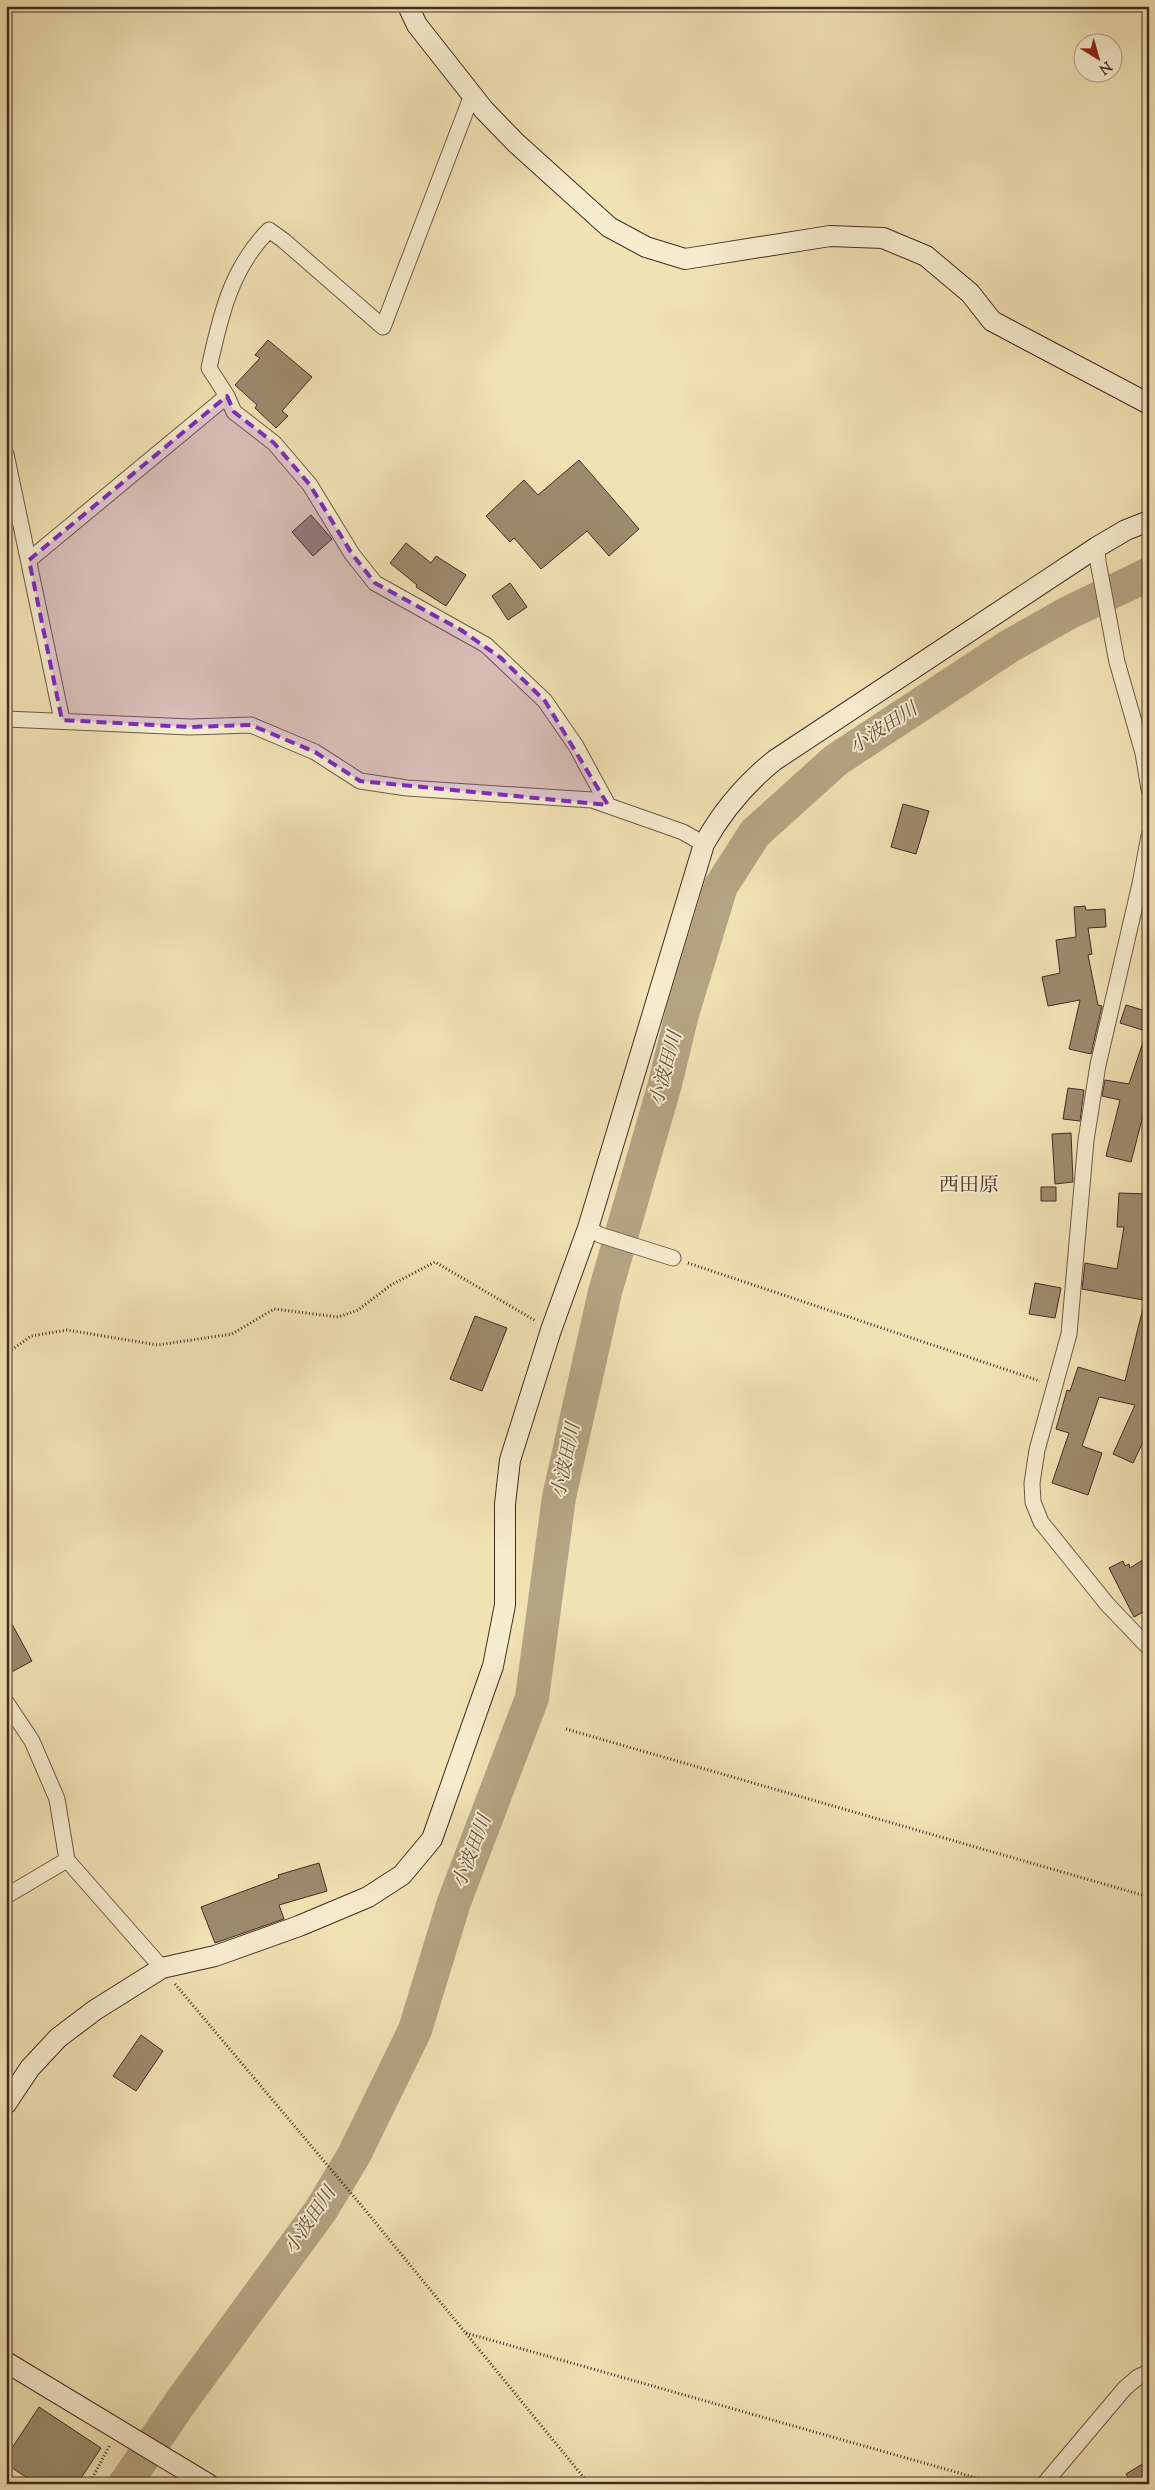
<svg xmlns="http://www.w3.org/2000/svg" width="1155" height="2490" font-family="'Sorts Mill Goudy','Noto Serif JP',serif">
<rect width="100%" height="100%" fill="#f1e2b4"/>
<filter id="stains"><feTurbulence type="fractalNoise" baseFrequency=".004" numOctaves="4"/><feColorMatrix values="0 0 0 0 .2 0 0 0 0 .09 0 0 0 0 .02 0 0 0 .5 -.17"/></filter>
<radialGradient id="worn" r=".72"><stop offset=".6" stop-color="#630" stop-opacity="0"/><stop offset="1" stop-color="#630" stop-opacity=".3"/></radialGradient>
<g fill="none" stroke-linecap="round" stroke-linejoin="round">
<path stroke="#b5a483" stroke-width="34" d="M125,2484L180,2403L321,2210L354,2155L415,2030L454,1902L532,1698L559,1497L605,1292L665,1084L682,1014L721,886L755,833L836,760L1008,647L1068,613L1149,574"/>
</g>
<path fill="#9d8b6e" stroke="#412c23" d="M268,340L312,377L282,411L288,416L276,428L255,408L257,405L235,385L260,358L255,355Z
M579,460L639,529L609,556L587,531L541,569L514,538L510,542L486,516L524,480L538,495Z
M311,515L332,539L313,556L292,532Z
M406,543L431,563L436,556L466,575L446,606L416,587L417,585L390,563Z
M510,583L527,607L508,620L492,596Z
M903,804L929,811L916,854L891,847Z
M1085,906L1086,910L1105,909L1106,927L1088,928L1092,954L1088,955L1098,1005L1102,1006L1091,1054L1069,1049L1080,1000L1048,1006L1042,977L1060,973L1056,940L1076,937L1074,907Z
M1126,1005L1149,1012V1032L1120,1023Z
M1146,1033L1149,1034V1105L1146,1104L1131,1162L1106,1156L1120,1100L1102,1096L1105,1080L1129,1084Z
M1068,1088L1084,1090L1080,1121L1063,1119Z
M1071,1133L1073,1182L1055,1184L1052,1134Z
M1041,1187H1056V1201H1041Z
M1119,1193L1149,1194V1245L1144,1275L1149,1276V1301L1082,1289L1085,1263L1117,1269L1124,1227H1117Z
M1035,1283L1061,1288L1055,1318L1029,1314Z
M1143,1308L1149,1309V1408L1146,1416L1149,1417V1439L1145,1438L1133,1463L1113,1454L1135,1405L1099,1397L1082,1446L1102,1453L1088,1495L1052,1483L1069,1433L1056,1429L1067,1390L1070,1391L1078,1367L1125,1381Z
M475,1316L507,1328L482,1391L450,1379Z
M1149,1556V1609L1134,1617L1109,1568L1123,1561L1125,1566L1129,1564L1130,1568Z
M6,1613L32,1661L6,1675Z
M319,1863L327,1891L279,1905L284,1919L215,1943L201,1907L279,1878L278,1875Z
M141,2035L163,2051L136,2091L113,2076Z
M39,2407L101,2448L77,2484H37L6,2464V2457Z
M1149,2460V2484H1132L1126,2474Z"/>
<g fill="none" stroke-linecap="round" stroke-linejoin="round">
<g stroke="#6d5a47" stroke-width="17">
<path id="street" d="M472,95L383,327L283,240L269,230C231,268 220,317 209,368L227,396L234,412L274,443L310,485L352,554L375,583L486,645L545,701L576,746L608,805
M6,454L62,720
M1097,547L1098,562L1117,662L1143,753L1149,789
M29,560L227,396
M6,719L190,727L251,725L315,752L360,781L407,788L592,800L683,832L704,844
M1149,836L1140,884L1098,1065L1086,1140L1069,1334L1037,1450L1032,1483L1033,1502L1041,1522L1107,1604L1149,1648
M588,1228L600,1235L673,1258
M6,1702L32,1741L57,1799L67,1860L162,1968
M6,1896L67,1860
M1044,2484L1125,2388L1138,2377L1149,2372"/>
</g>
<g stroke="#412c23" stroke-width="22">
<path id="secondary" d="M408,6L417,25L484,110L516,143L609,227L646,247L685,259L830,236L883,238L926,256L970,293L992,321L1149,404
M6,2104L30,2068L58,2038L95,2010L162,1968L215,1956L299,1926L368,1897L402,1875L432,1839L493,1666L505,1605V1504L510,1460L551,1330L588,1228L704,844C723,810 745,784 775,760L1097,547L1126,530L1149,521
M6,2362L208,2484"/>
</g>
<path stroke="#412c23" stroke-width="3" stroke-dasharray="1 2.5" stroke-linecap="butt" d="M688,1263L1040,1381
M6,1354L31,1336L67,1330L158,1345L232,1334L274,1309L338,1317L358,1310L391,1285L435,1262L536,1321
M566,1729L1149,1897
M175,1984L361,2205L589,2484
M466,2333L998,2484
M89,2484L110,2445"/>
<use href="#street" stroke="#f6ecce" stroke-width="15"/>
<use href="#secondary" stroke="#f6ecce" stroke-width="20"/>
</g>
<path fill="#7b2cbf" fill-opacity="0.2" stroke="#7b2cbf" stroke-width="4" stroke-dasharray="10 6" stroke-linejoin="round" d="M227,396L234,412L274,443L310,485L352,554L375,583L461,630L501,658L545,701L608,805L360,781L315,752L251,725L190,727L62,720L29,560Z"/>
<g text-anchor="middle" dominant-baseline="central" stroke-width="4" stroke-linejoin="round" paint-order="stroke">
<g font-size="19" font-style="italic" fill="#5e4a3b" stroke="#f6ecce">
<text transform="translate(884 729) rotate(-33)">小波田川</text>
<text transform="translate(667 1069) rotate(-75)">小波田川</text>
<text transform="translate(567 1461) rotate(-78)">小波田川</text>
<text transform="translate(473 1852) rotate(-69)">小波田川</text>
<text transform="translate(311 2221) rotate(-56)">小波田川</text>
</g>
<g font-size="20" fill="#412c23" stroke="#f6ecce">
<text x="969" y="1186">西田原</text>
</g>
</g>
<rect width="1155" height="2490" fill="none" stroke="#f1e2b4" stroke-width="25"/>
<rect x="8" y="8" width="1140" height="2475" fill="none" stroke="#412c23" stroke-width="2.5"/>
<rect x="12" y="12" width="1130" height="2465" fill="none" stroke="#412c23"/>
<g transform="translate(1098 58) rotate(143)"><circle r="24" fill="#f6ecce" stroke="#ae9f8a"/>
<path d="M0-4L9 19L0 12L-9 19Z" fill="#8f2418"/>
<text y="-8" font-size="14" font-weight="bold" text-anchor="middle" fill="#412c23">N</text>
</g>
<rect width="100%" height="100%" filter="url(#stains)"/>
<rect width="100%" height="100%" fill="url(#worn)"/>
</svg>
